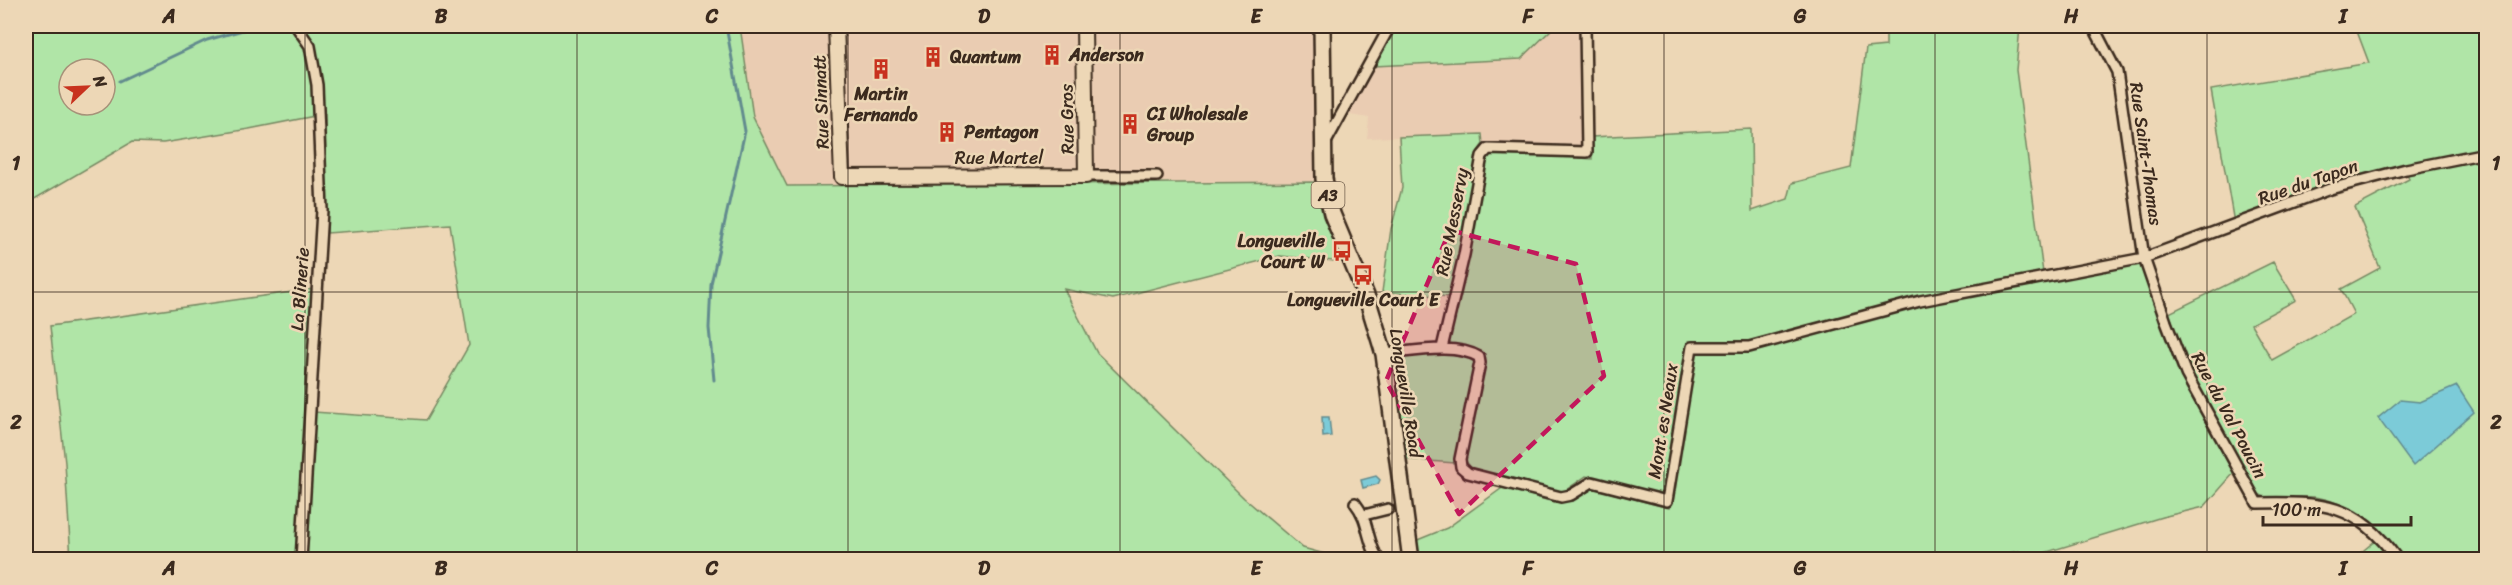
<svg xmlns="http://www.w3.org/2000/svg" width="2512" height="585" font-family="Sriracha,sans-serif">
<rect width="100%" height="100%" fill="#edd7b6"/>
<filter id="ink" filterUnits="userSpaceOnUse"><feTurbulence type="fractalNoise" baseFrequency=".0167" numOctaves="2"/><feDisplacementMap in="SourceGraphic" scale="12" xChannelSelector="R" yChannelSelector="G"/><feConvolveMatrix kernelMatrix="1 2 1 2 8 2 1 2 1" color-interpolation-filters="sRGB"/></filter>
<g filter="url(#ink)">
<path fill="#eaccb2" d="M740,26H1313L1319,182L787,186L753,117Z
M1560,26H1580L1582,145L1483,144L1482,134L1367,138L1369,118L1344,114L1374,66L1521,59L1554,27Z"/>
<path fill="#b0e5a7" stroke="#768862" stroke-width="1.5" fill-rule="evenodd" d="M26,26H740L753,117L787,186L1319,182L1327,223L1344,262L1280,256L1113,299L1064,289L1097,353L1244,498L1303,548L1343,559H306L314,412L426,420L469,345L450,224L327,233L325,114L249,129L163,143L132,142L26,204ZM69,69H105V105H69Z
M1397,26H1560L1554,27L1521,59L1374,66Z
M1886,26H2023L2020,27L2016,70L2043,273L1748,345L1688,341L1663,496L1586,476L1563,492L1550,491L1472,469L1465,460L1485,354L1448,345L1473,235L1485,158L1493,151L1592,159L1591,137L1751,129L1752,211L1788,199L1792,183L1851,168L1866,48L1886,46Z
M2355,26H2486V150L2328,184L2234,223L2211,90L2369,63Z
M1482,134L1483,144L1478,151L1451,297L1382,292L1391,229L1402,188L1399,137Z
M2486,157V559H2404C2384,532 2350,501 2314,497C2296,495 2274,504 2259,494C2224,436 2191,378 2167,314L2273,262L2296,300L2251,324L2272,360L2354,314L2341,289L2380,268L2355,207L2409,179L2407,172Z
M2140,262L2186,387L2234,473L2204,507L2162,517L2024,559L2019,551L1969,560H1417L1415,541L1447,528L1505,486C1525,492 1552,507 1572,500C1580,498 1583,490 1593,488L1669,508L1696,351L1749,350L1950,299Z
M313,289L297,553L272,560L71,559L65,463L50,326Z
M1441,353L1476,360L1455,463L1402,459L1391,359Z
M2376,540L2392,559L2352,560Z"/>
<path fill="#7ccbd8" stroke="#628b8e" stroke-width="1.5" d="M2457,386L2474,412L2413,466L2378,418L2400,400L2420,402Z
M1322,417H1329L1331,436L1323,437Z
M1376,476L1380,480L1378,484L1363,488L1361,480Z"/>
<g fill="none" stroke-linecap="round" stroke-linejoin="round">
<path stroke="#628b8e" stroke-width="3" d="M120,81L207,40L257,26
M714,380L709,328L711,284L745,131L726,26"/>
<g stroke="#3b2a1e" stroke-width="14">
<path id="street" d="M296,26L310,46L317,85L322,210L301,560
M2093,26L2117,72L2144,258L2166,322L2186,374L2257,503C2323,502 2356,502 2398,560
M1325,144L1390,26
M1086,176H1157
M1442,348L1464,255L1482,156L1488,149L1587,152L1585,26
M1384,354C1411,352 1455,342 1479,357L1480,363L1460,459L1461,467L1468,473L1561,497L1571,495L1592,482L1667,501L1692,347H1749L1920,301L2144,258L2330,189L2406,169L2486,153
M1355,503C1370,521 1366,542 1379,560
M1364,515L1388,509"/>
</g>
<g stroke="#3b2a1e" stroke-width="18">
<path id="secondary" d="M836,26L842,177L1086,176L1084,26"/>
</g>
<g stroke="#3b2a1e" stroke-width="20">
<path id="primary" d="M1322,26L1324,179L1332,214L1367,298L1384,354L1411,560"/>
</g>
<use href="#street" stroke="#edd7b6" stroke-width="9"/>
<use href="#secondary" stroke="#edd7b6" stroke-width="14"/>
<use href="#primary" stroke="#edd7b6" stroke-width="15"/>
</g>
</g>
<path fill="#c2185b" fill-opacity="0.2" stroke="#c2185b" stroke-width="4.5" stroke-dasharray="12 8" stroke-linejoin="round" d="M1450,230L1576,264L1604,376L1459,514L1386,381Z"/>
<path fill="none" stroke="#3b2a1e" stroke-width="1.5" stroke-opacity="0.55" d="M305,26V560M577,26V560M848,26V560M1120,26V560M1392,26V560M1664,26V560M1935,26V560M2207,26V560M26,292H2486"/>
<defs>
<g id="building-bare" transform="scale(1.62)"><path d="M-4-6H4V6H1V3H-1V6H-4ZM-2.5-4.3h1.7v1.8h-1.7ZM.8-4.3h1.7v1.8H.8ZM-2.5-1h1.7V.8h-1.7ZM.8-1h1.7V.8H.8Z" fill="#c8321e" stroke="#edd7b6" stroke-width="2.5" paint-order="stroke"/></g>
<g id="bus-bare" transform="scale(1.62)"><path d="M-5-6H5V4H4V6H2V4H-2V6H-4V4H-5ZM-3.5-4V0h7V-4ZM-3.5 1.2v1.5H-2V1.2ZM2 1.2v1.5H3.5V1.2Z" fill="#c8321e" stroke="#edd7b6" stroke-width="2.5" paint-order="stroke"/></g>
</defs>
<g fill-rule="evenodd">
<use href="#building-bare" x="1052" y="55"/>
<use href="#building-bare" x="933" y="57"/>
<use href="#building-bare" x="881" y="69"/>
<use href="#building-bare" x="1130" y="124"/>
<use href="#building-bare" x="947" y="132"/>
<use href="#bus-bare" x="1342" y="251"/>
<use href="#bus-bare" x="1363" y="275"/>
</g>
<g text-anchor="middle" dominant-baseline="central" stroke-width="5" stroke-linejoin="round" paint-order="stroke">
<rect fill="#edd7b6" stroke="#705e4c" stroke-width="1.5" x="1311.5" y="182" width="33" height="26" rx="4.5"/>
<g font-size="16" font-weight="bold" fill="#3b2a1e">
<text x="1328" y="195">A3</text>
</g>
<g font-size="18" font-weight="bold" fill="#3b2a1e" stroke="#edd7b6" text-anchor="start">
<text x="1069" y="55">Anderson</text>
<text x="950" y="57">Quantum</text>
<text x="881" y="94" text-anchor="middle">Martin<tspan x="881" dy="21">Fernando</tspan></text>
<text x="1147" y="114">CI Wholesale<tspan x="1147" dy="21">Group</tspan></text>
<text x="964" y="132">Pentagon</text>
<text x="1325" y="241" text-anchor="end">Longueville<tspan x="1325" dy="21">Court W</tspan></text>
<text x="1363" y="300" text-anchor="middle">Longueville Court E</text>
</g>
<g font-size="18" fill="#3b2a1e" stroke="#edd7b6">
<text transform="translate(821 102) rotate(-92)">Rue Sinnatt</text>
<text transform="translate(1067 119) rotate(-91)">Rue Gros</text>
<text transform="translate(2146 154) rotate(82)">Rue Saint-Thomas</text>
<text x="999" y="158">Rue Martel</text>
<text transform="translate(2308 182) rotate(-19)">Rue du Tapon</text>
<text transform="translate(1452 222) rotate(-79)">Rue Messervy</text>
<text transform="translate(300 289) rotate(-86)">La Blinerie</text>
<text transform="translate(1406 393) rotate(81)">Longueville Road</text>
<text transform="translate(2229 415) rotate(62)">Rue du Val Poucin</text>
<text transform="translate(1663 421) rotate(-81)">Mont es Neaux</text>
</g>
</g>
<rect width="2512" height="585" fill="none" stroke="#edd7b6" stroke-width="66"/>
<g transform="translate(87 87) rotate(67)"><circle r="28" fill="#edd7b6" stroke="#a69279" stroke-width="1.5"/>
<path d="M0-4.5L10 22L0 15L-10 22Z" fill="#c8321e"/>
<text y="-9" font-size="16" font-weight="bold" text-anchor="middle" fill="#3b2a1e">N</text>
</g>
<path d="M2263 516v9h148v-9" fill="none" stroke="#3b2a1e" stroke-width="3"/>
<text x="2272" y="516" font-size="18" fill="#3b2a1e" stroke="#edd7b6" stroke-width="4.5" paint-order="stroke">100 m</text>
<rect x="33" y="33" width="2446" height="519" fill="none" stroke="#3b2a1e" stroke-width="2"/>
<g font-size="20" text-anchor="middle" font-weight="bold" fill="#3b2a1e">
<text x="169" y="23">A</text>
<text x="441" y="23">B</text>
<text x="712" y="23">C</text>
<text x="984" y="23">D</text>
<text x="1256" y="23">E</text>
<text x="1528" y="23">F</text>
<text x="1800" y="23">G</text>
<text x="2071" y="23">H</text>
<text x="2343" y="23">I</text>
<text x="16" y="170">1</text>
<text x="2496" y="170">1</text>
<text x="16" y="429">2</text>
<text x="2496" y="429">2</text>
<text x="169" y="575">A</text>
<text x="441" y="575">B</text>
<text x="712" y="575">C</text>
<text x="984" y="575">D</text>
<text x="1256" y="575">E</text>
<text x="1528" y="575">F</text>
<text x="1800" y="575">G</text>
<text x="2071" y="575">H</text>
<text x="2343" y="575">I</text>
</g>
</svg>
